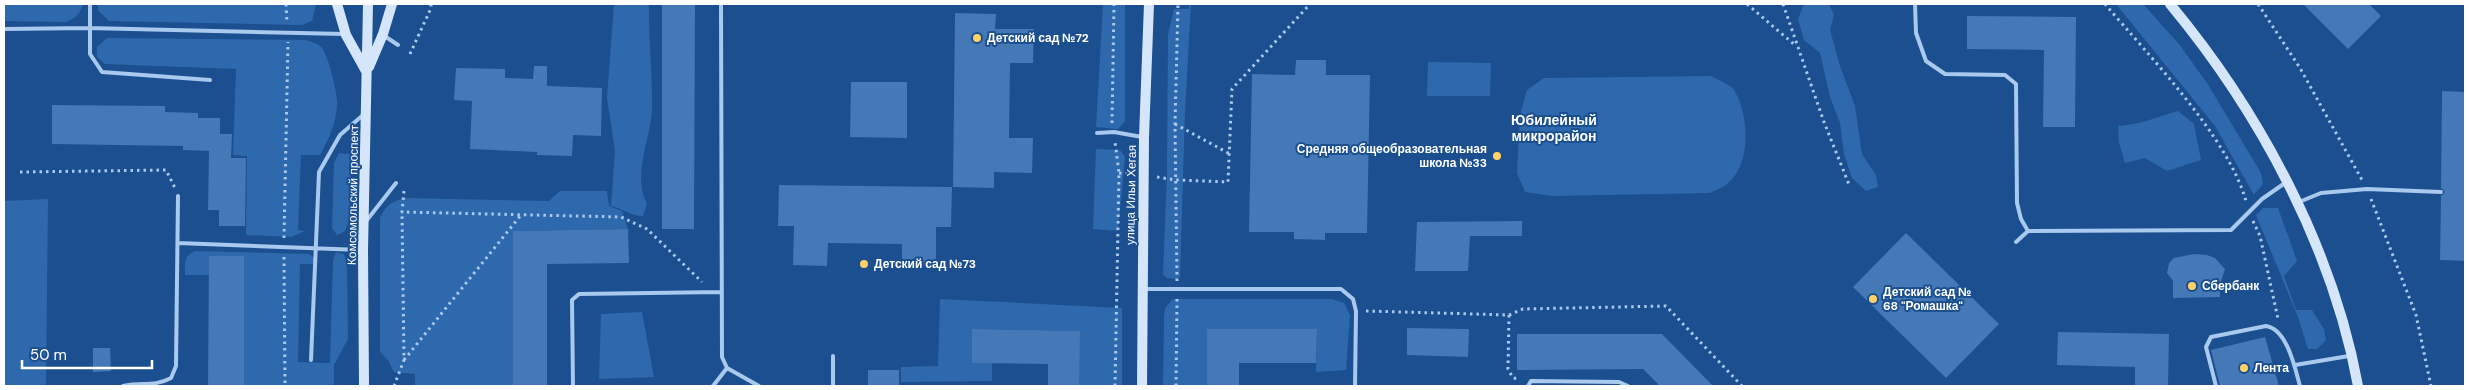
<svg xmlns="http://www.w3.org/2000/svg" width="2469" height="390" font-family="'DM Sans',sans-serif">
<rect width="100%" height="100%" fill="#1b4f8f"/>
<path fill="#2e69ad" d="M4,4H83C80,14 76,18 66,22L4,21Z
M98,4H316V5L312,21L302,25L109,21L98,10Z
M614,4H649C648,40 653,75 652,111C650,141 632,175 647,204L643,216C630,216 624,209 611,206L615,151L607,98Z
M1103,4H1125V121L1118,129L1096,127Z
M1190,4H1191L1185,111L1180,277L1177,279L1167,278L1163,274L1167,174L1168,34L1174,9H1189Z
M1804,4H1829L1834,15L1830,30L1840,66L1855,106L1862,154L1876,175L1878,187L1866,191L1852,178L1844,154L1840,123L1830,97L1820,53L1804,40L1798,19Z
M2116,4H2143L2179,44L2207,83L2261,173L2263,184L2254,195L2215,126Z
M107,38L305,40C312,42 318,43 322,48C328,55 338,94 337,104C337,121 328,141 320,155H301L298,230L305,231L291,237L246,235L247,156L233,155L236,69L105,64L97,57V47Z
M1428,62L1491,63L1490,96H1427Z
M1711,76C1717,80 1730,84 1734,90C1749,114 1752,165 1727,184C1723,188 1715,190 1710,193L1552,196L1525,192L1517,173L1520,115L1527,90L1544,78Z
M2178,111L2194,124L2201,160L2167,171L2145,158L2125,163L2119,143L2118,126C2139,125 2157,117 2178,111Z
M1096,149L1120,150L1125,157L1118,231L1093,229Z
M339,153L350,154L351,163L349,221L345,231L337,235L332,228L334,163Z
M560,191H607L609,206L622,211L628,229L513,231V386H415V374L394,372L388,360L380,352V218C386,205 391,202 405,198L549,201Z
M48,199L46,386H4V201Z
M2263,208H2278L2297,261L2284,276L2296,310H2312L2324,329L2326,340L2317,349H2308L2298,317L2256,215Z
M195,251L308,254L312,256L317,264H300L298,362L330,363L333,260L336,252L344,254L347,263L348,339L334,365V386H243L244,256H209V275H185C185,263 183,256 195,251Z
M940,299L1122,308V386H1079V331L973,329L992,363V381L901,382V367L938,366Z
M1173,299H1332L1344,303L1350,315L1346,370L1316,372L1317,330H1207V386H1163L1164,317L1165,308Z
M642,312L654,377L599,379L601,314Z"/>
<path fill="#4478b7" d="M662,4H695L694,229H662Z
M2303,4H2369L2381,16L2348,49Z
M955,13L996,14L995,29H1034L1033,63H1010L1009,138H1033L1032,173L994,172V188L953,187Z
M1967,16L2076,17L2075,127H2043L2044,50L1967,49Z
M1296,60H1326V75H1370L1367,233H1325V240L1294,239V232H1249L1252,74L1295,75Z
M534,66H547V86L602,88L601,136L573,135L572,156L537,155V152L470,149L472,101L454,100L456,68L505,69V78L533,79Z
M851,82H907V138L850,137Z
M2442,91L2465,92V261L2440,260L2441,196L2445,192L2441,188Z
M52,105L165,106V112L198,113V118H220V134H232L231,158H246L245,226H219V210H208L209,151L183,150V146L52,144Z
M779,185L952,187L951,227H936V266H902V244L828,243L827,266L793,265L794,226H778Z
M1522,221V236H1470L1468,271H1415L1417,222Z
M628,229L629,263L547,264V386H513V231Z
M1906,233L1999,324L1946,378L1853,287Z
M2194,254L2207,255L2215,258L2225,269L2220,285V297L2173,298V281L2167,273L2169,263L2174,258Z
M209,256H244V386H208Z
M1407,328L1469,329L1468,357L1407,355Z
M972,329L1080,331L1079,386H1048V364L972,363Z
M1207,329H1317L1316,363H1239V386H1207Z
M2058,332L2169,334L2168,386H2135V367L2057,365Z
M1517,334H1662L1713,386H1660L1643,369L1517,370Z
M2265,337L2279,386H2220L2211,350Z
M93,348H110L111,371L93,372Z
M868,370H899V386H868Z"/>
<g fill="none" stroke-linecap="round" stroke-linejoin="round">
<path stroke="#a9c9ee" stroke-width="3" stroke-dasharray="2.5 4" stroke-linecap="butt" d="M286,4L287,23
M1747,4L1796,46
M1783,4L1824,122L1850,187
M2105,4C2149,56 2228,137 2246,201
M2258,4L2300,68L2362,180
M410,54L431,8V4
M1112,123L1114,4
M1175,124L1230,154
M20,172L166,170L175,188
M1119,173L1131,174
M1157,177L1176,180L1228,182L1232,89L1310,4
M404,191L402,212L621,217L647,229L702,282
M2371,199L2416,315L2431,386
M2253,221L2260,236L2278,319
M284,238L288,42
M284,257L285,386
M1177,281L1175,124L1178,4
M1366,311L1509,315L1523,309L1666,306L1742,386
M1509,315L1508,369L1513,378L1520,379
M404,360L521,215
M394,386L404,360L402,212
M1115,386L1119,173L1115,142
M1176,386L1177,299"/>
<path stroke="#a9c9ee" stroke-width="4" d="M90,4V54L102,72L210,80
M721,4L722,357L727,368L759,386
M1915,4L1916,33L1926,61L1945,74L2005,75L2016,84L2017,203L2021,219L2028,231L2231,230L2262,199L2285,183
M4,29L89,28L344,34
M383,35L398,45
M1097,133L1114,132L1142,137
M2299,202L2321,193L2367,189L2441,192
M367,220L396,183
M2016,242L2028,231
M178,243L361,250
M1143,289H1341L1353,299L1356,311L1355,386
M311,360L319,172L340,135L363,115
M2295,365L2349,356
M123,386C142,381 152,388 171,378L176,366L178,196
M573,386L572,300L579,294L721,292
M713,386L727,368
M833,386V356
M1528,386L1531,381L1619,382L1628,386
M2216,386L2206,347L2211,337L2266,326C2287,329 2295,368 2300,386"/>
<path stroke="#d6e6fa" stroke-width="10" d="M337,4L346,35L366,71
M2170,4C2259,111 2333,248 2358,386
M369,67L383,34L392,4
M364,386L363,250L368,4
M1142,386L1144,137L1149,4"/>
</g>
<g fill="#ffd166" stroke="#1b4f8f" stroke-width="2">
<circle cx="977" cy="38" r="5"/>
<circle cx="1497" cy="156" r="5"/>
<circle cx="864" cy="264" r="5"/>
<circle cx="2192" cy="286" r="5"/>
<circle cx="1873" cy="299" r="5"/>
<circle cx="2244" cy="368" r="5"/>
</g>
<g text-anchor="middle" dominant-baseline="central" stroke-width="4" stroke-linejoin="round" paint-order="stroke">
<g font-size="12" font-weight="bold" fill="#fff" stroke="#1b4f8f" text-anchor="start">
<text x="987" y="38">Детский сад №72</text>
<text x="1487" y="149" text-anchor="end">Средняя общеобразовательная<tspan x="1487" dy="14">школа №33</tspan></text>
<text x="874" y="264">Детский сад №73</text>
<text x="2202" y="286">Сбербанк</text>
<text x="1883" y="292">Детский сад №<tspan x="1883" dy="14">68 "Ромашка"</tspan></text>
<text x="2254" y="368">Лента</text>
</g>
<g font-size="12" fill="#fff" stroke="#1b4f8f">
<text transform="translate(353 195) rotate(-89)">Комсомольский проспект</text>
<text transform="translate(1131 195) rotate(-89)">улица Ильи Хегая</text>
</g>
<g font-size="14" font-weight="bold" fill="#fff" stroke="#1b4f8f">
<text x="1554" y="120">Юбилейный<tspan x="1554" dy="16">микрорайон</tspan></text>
</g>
</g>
<rect width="2469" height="390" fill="none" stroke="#ffffff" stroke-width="10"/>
<path d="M22 360v8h130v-8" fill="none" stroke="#ffffff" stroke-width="2.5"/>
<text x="30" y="360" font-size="15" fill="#ffffff" stroke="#1b4f8f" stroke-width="4" paint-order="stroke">50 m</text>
</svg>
